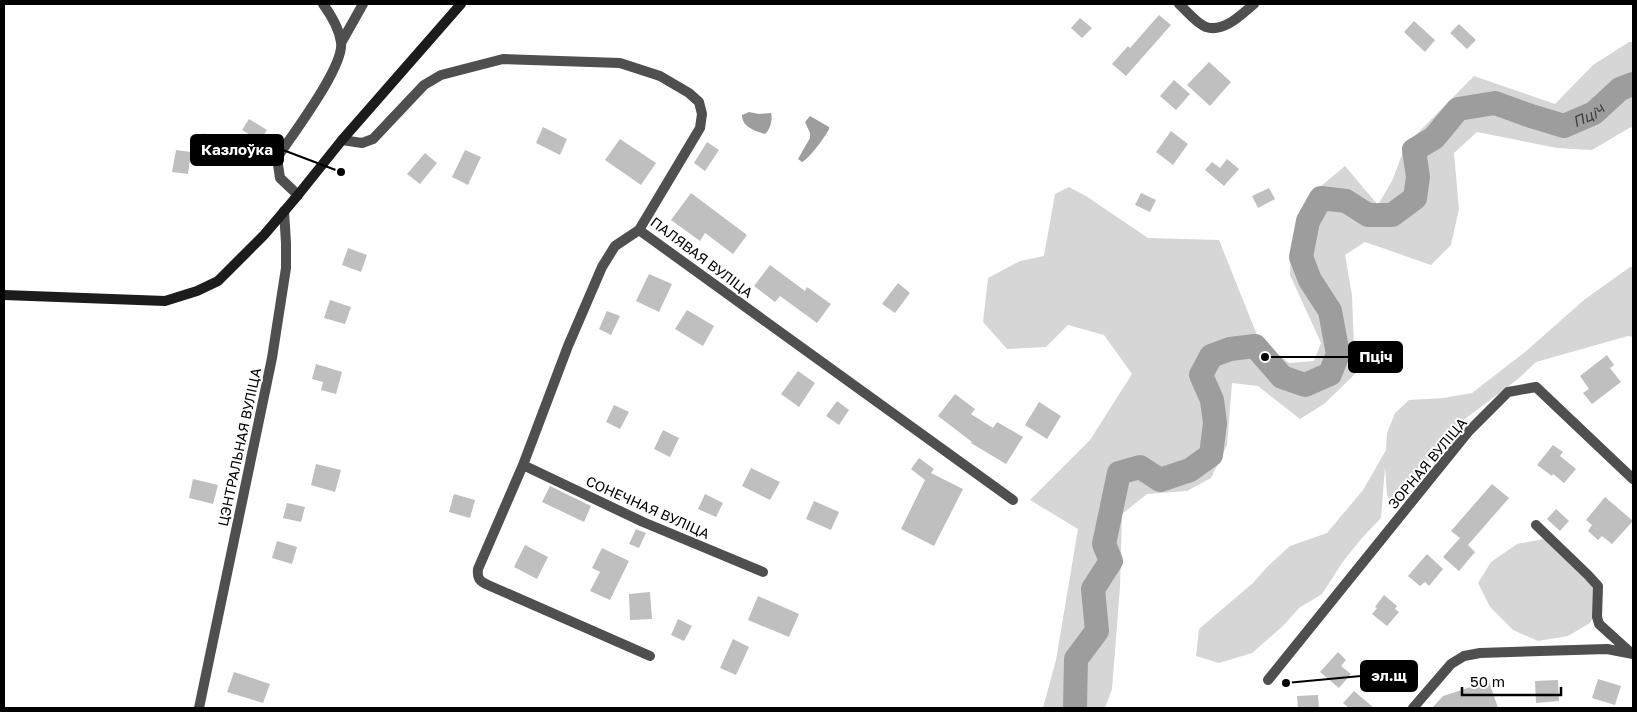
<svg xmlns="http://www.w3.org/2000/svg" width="1637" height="712" font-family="'Golos Text',sans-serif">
<rect width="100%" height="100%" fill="#fff"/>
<path fill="#d6d6d6" d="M1629,42H1633V131L1631,127L1592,150L1557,148L1477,132L1454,153L1459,209L1451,245L1431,265L1365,242L1345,255L1352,295L1355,374L1324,404L1300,419L1258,386L1232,383L1227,445L1211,478L1187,491L1147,494L1122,514L1120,587L1112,689L1105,708H1043L1056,660L1078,529L1030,500L1090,440L1132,374L1104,335L1068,325L1046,347L1007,349L983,322L988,278L1020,261L1044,256L1055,194L1069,187L1086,196L1148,238L1219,240L1259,340L1289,363L1314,361L1321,343L1290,275L1291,248L1308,197L1345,166L1378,205L1393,179L1405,146L1474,76L1555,104L1593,65Z
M1630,267H1633V337L1628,336L1536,362L1518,379L1466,418L1437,447L1417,480L1394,508L1387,495L1385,467L1381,518L1361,539L1342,563L1322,594L1299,608L1283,626L1252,653L1219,663L1196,656L1199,629L1253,583L1268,566L1290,546L1327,533L1363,490L1386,450L1387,433L1395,413L1409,400L1443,398L1472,393L1525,352L1584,300Z
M1543,539L1570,553L1598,586V608L1590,623L1568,636L1538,641L1513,630L1490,607L1478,583L1491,562L1517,544Z"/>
<path fill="#9d9d9d" d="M749,112L759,114L771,113C773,119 770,130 765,134C755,131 742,127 742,115Z
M810,116L829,127V129C826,136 808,160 802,162L798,159L810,138V133L805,122Z"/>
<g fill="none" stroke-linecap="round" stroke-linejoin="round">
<path stroke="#9d9d9d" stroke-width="24" id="s1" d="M1075,708L1076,659L1097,631L1093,589L1111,561L1104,544L1119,473L1140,467L1160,480L1190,470L1211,455L1215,423L1212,400L1201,375L1211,356L1230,349L1255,346L1282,377L1305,385L1330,374L1338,354L1330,311L1310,280L1301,257L1308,221L1321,198L1346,201L1368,215H1392L1415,198L1418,177L1414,150L1434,138L1458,109L1495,103L1531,116L1564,126L1594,113L1620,89L1633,84"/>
</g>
<path fill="#bfbfbf" d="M1159,15L1171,25L1126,76L1112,64L1128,46L1130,48Z
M1080,18L1092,28L1082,38L1071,28Z
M1414,21L1435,40L1425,52L1404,32Z
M1459,24L1476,40L1467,49L1450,33Z
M1209,62L1231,82L1210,106L1187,85Z
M1174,80L1190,94L1176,110L1160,96Z
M249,119L267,130L260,141L242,130Z
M543,127L567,139L560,155L536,143Z
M1171,131L1188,144L1173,165L1156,152Z
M204,133L218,143L210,155L196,144Z
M620,139L656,163L641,185L605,160Z
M707,142L719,150L705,171L694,163Z
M176,150L191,152L188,174L172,172Z
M465,150L481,157L468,185L452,177Z
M425,153L437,163L420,184L407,174Z
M1227,159L1239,169L1224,186L1205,170L1212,162L1220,168Z
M1269,188L1275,199L1258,208L1252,196Z
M691,193L747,235L733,254L705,233L700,241L671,220Z
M1141,193L1156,200L1150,212L1135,205Z
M348,248L367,255L361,272L342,265Z
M770,265L805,291L807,287L831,304L817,323L780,296L775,302L754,286Z
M649,274L672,284L659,312L636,301Z
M898,283L910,293L895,313L882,304Z
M330,300L351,307L345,324L324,318Z
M687,310L714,326L703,346L675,329Z
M607,311L620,316L611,335L599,329Z
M1607,355L1614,365L1610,368L1621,382L1592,404L1583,393L1589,389L1580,376Z
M316,364L342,372L336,394L321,390L323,382L312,379Z
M798,371L815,383L799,407L781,394Z
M955,394L975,409L971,414L993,428L997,422L1023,437L1006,464L971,443L972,442L938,416Z
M837,401L849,410L839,425L826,416Z
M1039,402L1061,416L1047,439L1025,425Z
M614,405L629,412L620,429L606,422Z
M663,430L679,438L670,457L654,449Z
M1553,445L1563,452L1560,456L1576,469L1564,483L1553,474L1552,476L1537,465Z
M919,458L934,469L931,473L963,489L934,546L901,529L925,480L911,469Z
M316,464L341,470L335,492L311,485Z
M751,468L780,482L770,500L742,486Z
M193,479L218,485L213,504L189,498Z
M1492,484L1509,498L1468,545L1475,552L1459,571L1443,557L1460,538L1451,531Z
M550,486L591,506L584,522L542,502Z
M454,494L475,500L470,518L449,512Z
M705,494L723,503L716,517L698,509Z
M1605,497L1633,521L1612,544L1602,536L1598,540L1588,531L1592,525L1586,520Z
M814,501L839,512L831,530L806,519Z
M287,503L305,507L301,522L283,518Z
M1556,509L1569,521L1560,531L1547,519Z
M636,529L646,533L639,548L629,544Z
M277,541L297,547L292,564L272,558Z
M525,545L548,557L537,579L514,567Z
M602,548L629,561L610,600L590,591L600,572L592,568Z
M1427,554L1443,569L1429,586L1425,582L1420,586L1408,576Z
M650,592L652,619L630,620L629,594Z
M1384,595L1397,606L1395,609L1399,612L1387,626L1372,614L1377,608L1375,607Z
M758,596L799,614L789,637L748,620Z
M678,619L692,626L684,641L671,635Z
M733,639L749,647L736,675L720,668Z
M1338,652L1346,660L1341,666L1351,674L1339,688L1320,672Z
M234,672L270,684L263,703L227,692Z
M1598,679L1621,686L1615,705L1592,698Z
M1558,680L1559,701L1536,703L1535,681Z
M1489,681L1498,708H1432L1443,696Z
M1354,691L1374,708H1349L1343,703Z
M1318,695L1319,708H1298L1297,696Z"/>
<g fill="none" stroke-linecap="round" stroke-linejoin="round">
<path stroke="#4f4f4f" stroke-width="10" d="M1179,4C1187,11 1196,23 1206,27C1224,33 1242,14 1254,4
M341,43L363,4
M342,140L362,143L373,139L424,85L441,75L503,59L620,63L660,76L689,93L699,102L702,114L700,128L639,230L1013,500
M298,195L280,178L277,158C292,135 345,66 341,42C339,28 331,15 323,4
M639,230L615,246L602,267L568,346L523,465L478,569C477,578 479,581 488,585L650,656
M523,465L643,522L763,572
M1536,525L1588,575L1598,586L1597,617L1599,624L1631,653
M1268,680L1468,432L1508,392L1536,387L1633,479
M199,708L272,358L286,268V243L284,211
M1413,708L1451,664L1464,656L1480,653L1607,649L1633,654"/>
<path stroke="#1c1c1c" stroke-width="10" d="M4,295L165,301L197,291L218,281L264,235L298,195L342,140L461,4"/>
</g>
<g text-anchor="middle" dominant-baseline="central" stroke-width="4" stroke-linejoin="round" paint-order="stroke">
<g font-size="14" fill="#000" stroke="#fff">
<text transform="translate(702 257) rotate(37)">ПАЛЯВАЯ ВУЛІЦА</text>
<text transform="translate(239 447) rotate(-78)">ЦЭНТРАЛЬНАЯ ВУЛІЦА</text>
<text transform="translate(1427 463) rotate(-50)">ЗОРНАЯ ВУЛІЦА</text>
<text transform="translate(648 507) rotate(24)">СОНЕЧНАЯ ВУЛІЦА</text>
</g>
<g font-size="15" font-style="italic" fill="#3e3e3e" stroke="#fff">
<text stroke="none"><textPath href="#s1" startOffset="1136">Пціч</textPath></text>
</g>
</g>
<path fill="none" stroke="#000" stroke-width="2" d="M341 172L283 150M1265 357L1349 357M1286 683L1361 676"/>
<g fill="#000" stroke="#fff" stroke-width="2">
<circle cx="341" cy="172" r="5"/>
<circle cx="1265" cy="357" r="5"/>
<circle cx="1286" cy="683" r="5"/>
</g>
<g fill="#000" stroke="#000" stroke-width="2">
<rect x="191" y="135" width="92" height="30" rx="5"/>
<rect x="1349" y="342" width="53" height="30" rx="5"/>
<rect x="1361" y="661" width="56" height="30" rx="5"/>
</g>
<g font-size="15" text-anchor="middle" font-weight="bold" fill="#fff">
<text x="237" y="155">Казлоўка</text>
<text x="1376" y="362">Пціч</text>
<text x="1389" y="681">эл.щ</text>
</g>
<rect width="1637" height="712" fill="none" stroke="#000000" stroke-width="10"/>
<path d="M1462 687v8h99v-8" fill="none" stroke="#000000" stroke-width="2.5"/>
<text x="1470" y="687" font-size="15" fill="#000000" stroke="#ffffff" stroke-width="4" paint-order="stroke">50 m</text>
</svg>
